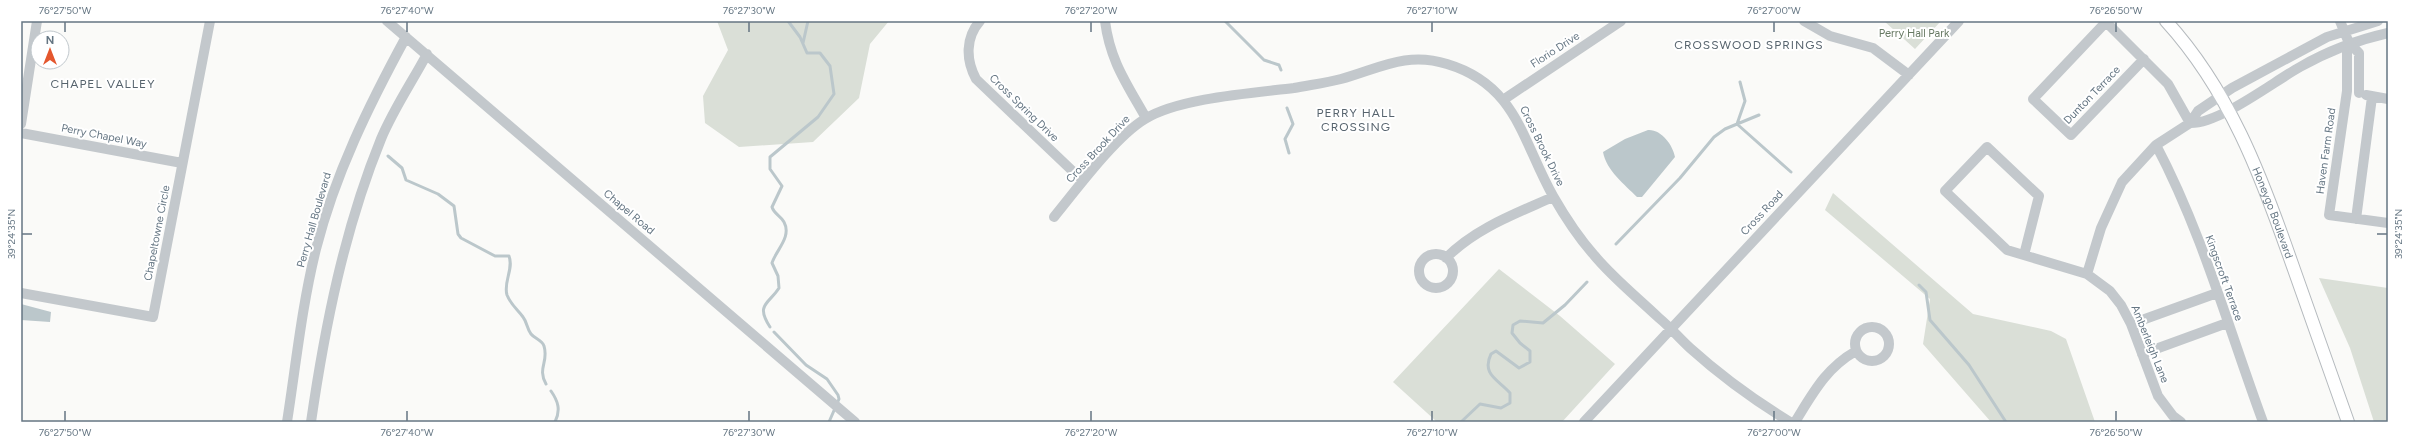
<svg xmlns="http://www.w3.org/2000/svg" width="2409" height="443" font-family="Figtree,sans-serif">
<rect width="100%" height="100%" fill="#fafaf8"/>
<path fill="#dadfd7" d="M717,21H889L870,44L859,98L813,142L739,147L705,123L703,96L728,50Z
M1884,21H1941L1915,49Z
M1833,193L1973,314L2051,331L2066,339L2095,422H1991L1923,344L1930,299L1825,210Z
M1499,269L1560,316L1615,364L1562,422H1437L1393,382Z
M2319,278L2388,288V422H2374L2350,348Z"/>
<path fill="#bbc7cb" d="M1648,130C1661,129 1673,145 1675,157L1642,197H1637C1625,185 1606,170 1603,152L1625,139Z
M21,304L51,312L50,322L21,320Z"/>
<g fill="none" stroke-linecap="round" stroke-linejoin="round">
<path stroke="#bbc7cb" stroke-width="3" d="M1225,21L1264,60L1279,65L1281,70
M803,43L808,21
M1740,82L1745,101L1737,124L1791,172
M1287,108L1293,124L1285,139L1289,153
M388,156L402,168L406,180L438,194L454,206L458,234L461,238L495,256H509C514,269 503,282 507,295C511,305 517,309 523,317C527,322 527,329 531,334C535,339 542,340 544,346C549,362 537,368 546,384
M1616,244L1680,178L1714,137L1725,129L1759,115
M1919,285L1926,292L1930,320L1969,365L2006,422
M770,327C755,304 769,304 779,288L778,276L772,263C776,250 792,237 784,222C781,216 774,214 772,207L782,186L770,169V157L818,117L834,94L830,66L820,53H807L800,37L788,21
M774,332L806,365L827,379L838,395L839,399L829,422
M551,391C558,401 561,410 555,422
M1461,422L1480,404L1501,408L1510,403V393C1499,380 1481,375 1491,354L1496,351L1519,368L1530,362V351L1520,343L1512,333L1513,325L1520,321L1543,323L1565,305L1587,282"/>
<g stroke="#b5babe" stroke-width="14">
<g id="major">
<path id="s1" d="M2166,21C2229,90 2261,175 2291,261C2310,315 2329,368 2348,422"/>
</g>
</g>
<path stroke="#c3c8cc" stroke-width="10" d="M387,21L855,422
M980,21C965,38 966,60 976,79L1083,181
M1105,21C1110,61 1127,84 1146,118
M1804,21L1830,36L1873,48L1909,75
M2340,21L2349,43L2359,53V93
M2349,43L2347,51V91L2329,215L2388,223
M2144,59L2071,135L2033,99L2106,22L2168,84L2190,123
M2366,95L2388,99
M1503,100L1621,21
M2190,123C2219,124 2273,82 2300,67C2328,51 2357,40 2388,33
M21,124L37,21
M21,133L182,163
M2156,145C2202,232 2229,330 2263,422
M1054,217C1077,189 1115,137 1145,119C1179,98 1253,93 1294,88C1309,85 1326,83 1341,79C1378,69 1406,51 1447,64C1517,85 1522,141 1553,196C1565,217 1578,237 1594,255C1613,278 1637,297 1659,318C1670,327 1679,338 1690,348C1721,376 1754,400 1790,422
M2356,219L2372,97
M1419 271a17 17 0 1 1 34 0a17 17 0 1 1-34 0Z
M2024,255L2039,196L1987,147L1945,191L2007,250L2087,274L2110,291L2121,305L2131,324L2158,396L2173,416L2181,422
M1446,258C1476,228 1515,214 1553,197
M2087,274L2101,228L2122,182L2156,145L2190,123L2198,111L2232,88L2327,37L2378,21
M21,293L153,317L210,21
M2131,324L2217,293
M1855 344a17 17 0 1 1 34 0a17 17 0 1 1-34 0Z
M2142,354L2227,323
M287,422C296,364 302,305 316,249C335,174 369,105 406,37
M311,422C325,326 344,230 381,139C393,110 412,82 427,54
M1584,422L1959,21
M1795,422C1813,393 1826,368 1856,351"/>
<use href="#major" stroke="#fff" stroke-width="12"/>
</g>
<path fill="none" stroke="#657683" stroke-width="1.5" d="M65,22V32M407,22V32M749,22V32M1091,22V32M1432,22V32M1774,22V32M2116,22V32M22,234H32M2377,234H2387M65,411V421M407,411V421M749,411V421M1091,411V421M1432,411V421M1774,411V421M2116,411V421"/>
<g text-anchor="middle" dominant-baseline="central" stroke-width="4" stroke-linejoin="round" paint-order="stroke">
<g font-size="11" fill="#687a64" stroke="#fff">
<text x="1914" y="33">Perry Hall Park</text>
</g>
<g font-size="11" fill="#657683" stroke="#fff">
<text transform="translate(1555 50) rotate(-33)">Florio Drive</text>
<text transform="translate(2092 95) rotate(-46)">Dunton Terrace</text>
<text transform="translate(1024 108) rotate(44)">Cross Spring Drive</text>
<text transform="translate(104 136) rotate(11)">Perry Chapel Way</text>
<text transform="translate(1542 146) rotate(64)">Cross Brook Drive</text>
<text transform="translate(1098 149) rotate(-47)">Cross Brook Drive</text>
<text transform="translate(2326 151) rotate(-82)">Haven Farm Road</text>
<text transform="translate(629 212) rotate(40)">Chapel Road</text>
<text transform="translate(1762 213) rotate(-47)">Cross Road</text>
<text stroke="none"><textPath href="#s1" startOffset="221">Honeygo Boulevard</textPath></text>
<text transform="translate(314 220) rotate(-74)">Perry Hall Boulevard</text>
<text transform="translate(157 233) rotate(-79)">Chapeltowne Circle</text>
<text transform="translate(2224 278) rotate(70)">Kingscroft Terrace</text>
<text transform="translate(2150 344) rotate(68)">Amberleigh Lane</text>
</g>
<g font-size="12" letter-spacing="1" fill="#57646e" stroke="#fff">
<text x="1749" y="45">CROSSWOOD SPRINGS</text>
<text x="103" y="84">CHAPEL VALLEY</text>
<text x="1356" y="113">PERRY HALL<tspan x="1356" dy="14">CROSSING</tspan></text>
</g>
</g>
<rect width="2409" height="443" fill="none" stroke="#ffffff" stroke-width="44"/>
<g transform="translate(50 50)"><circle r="19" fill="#ffffff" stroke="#c1c8cd"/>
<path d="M0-3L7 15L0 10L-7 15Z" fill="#e4572e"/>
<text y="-6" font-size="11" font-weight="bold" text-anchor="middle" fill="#657683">N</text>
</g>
<rect x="22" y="22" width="2365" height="399" fill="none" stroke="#657683" stroke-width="1.5"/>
<g font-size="10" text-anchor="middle" fill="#657683">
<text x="65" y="14">76°27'50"W</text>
<text x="407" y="14">76°27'40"W</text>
<text x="749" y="14">76°27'30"W</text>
<text x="1091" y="14">76°27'20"W</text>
<text x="1432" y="14">76°27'10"W</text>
<text x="1774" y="14">76°27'00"W</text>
<text x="2116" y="14">76°26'50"W</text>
<text transform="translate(11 234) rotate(-90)" y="4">39°24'35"N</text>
<text transform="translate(2398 234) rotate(-90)" y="4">39°24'35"N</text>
<text x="65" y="436">76°27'50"W</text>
<text x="407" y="436">76°27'40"W</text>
<text x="749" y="436">76°27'30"W</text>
<text x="1091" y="436">76°27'20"W</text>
<text x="1432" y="436">76°27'10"W</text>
<text x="1774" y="436">76°27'00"W</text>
<text x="2116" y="436">76°26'50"W</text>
</g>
</svg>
